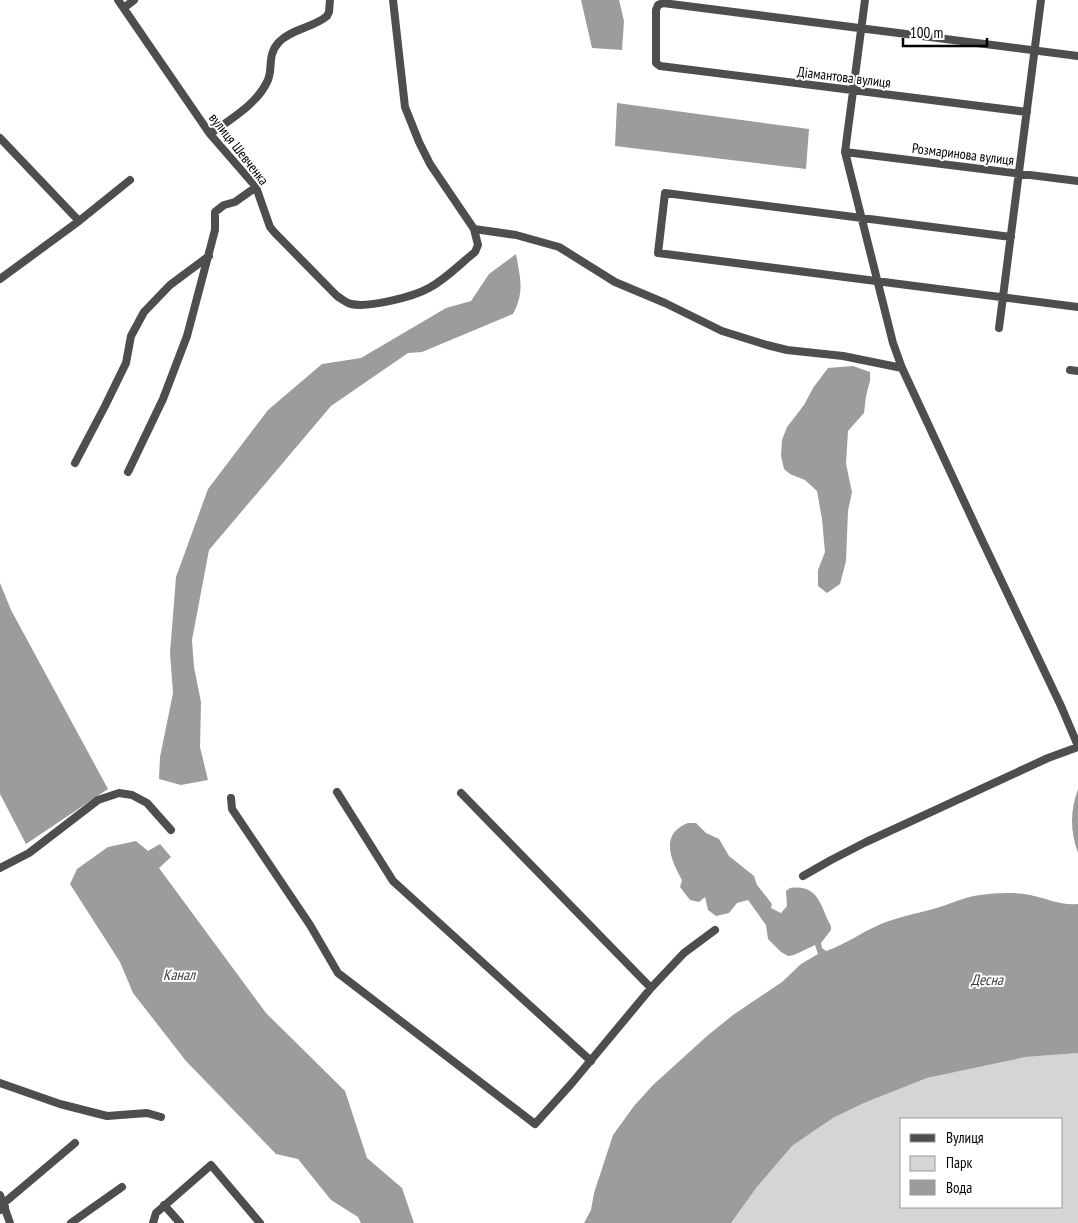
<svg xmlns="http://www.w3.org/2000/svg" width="1078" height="1223" font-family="'PT Sans Narrow',sans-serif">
<rect width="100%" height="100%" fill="#fff"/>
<path fill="#d5d5d5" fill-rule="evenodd" d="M1078,1053V1223H731L757,1187L792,1146L833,1118L864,1103L927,1078L1026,1057ZM902,1119H1062V1207H902Z"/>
<path fill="#9c9c9c" d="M581,0H619L624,21L622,50L592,48Z
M617,103L809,129L806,169L615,146Z
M516,254C520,277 525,292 513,314L422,352L408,353L331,406L209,550L192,640L194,667L201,702L200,747L208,780L181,785L159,779L160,757L173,693L170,653L176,577L208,489L268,410L322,364L361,358L446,308L471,301L489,274Z
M853,366L870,372V381L866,396L864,413L848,431L846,464L852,492L848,511L846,561L840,584L827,593L818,586V570L825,552L822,519L817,491L805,480L790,474L784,469L781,456L782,440L787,427L804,405L813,388L828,368Z
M0,583L11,610L108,789L26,844L0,794Z
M1078,789V853C1070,831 1070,811 1078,789Z
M688,823H696L706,833L719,839L729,856L754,876L757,885L772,904L771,908L781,913L787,906L786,891L790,888C820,884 820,907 831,926V930L821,943L822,948L826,951C846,944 862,932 881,924C898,917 915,914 933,909C949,905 963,897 980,895C996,893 1014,892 1030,895C1045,898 1062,906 1078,904V1053L1026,1057L927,1078L864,1103L833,1118L792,1146L757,1187L731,1223H584L591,1210L594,1193L613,1135L634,1106L653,1085L707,1036L733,1015L782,982L801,964L818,954L815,945L794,955L788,956L781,952L768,939L766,925L748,900L737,903L729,913L716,916L708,910L705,897L699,902L690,900L680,887L682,880C671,860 659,834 688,823Z
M136,841L148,851L160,844L171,857L159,868L266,1013L345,1091L367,1158L402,1188L414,1223H361L358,1217L331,1200L298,1159L276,1154L186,1061L133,993L120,962L70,884L77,869L108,847Z"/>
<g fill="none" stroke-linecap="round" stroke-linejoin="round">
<path stroke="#4e4e4e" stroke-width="8" d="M118,0L210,134L256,187L270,227L275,233L337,296C342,299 346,303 351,304C368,308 413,297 429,288C444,280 456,268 469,257L475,252L478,245L474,229L430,164L419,142L405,107L393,0
M865,0L845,152L893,343L902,368L982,540L1061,706L1078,746
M125,7L134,0
M1027,112L660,66L656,63V10L658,5L663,3L1078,56
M210,134C229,120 257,104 267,82C274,69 266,56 279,42C291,29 313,28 327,16L329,12L330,0
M0,138L79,221L130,180
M845,152L1078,181
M474,229L516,235L559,247L615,282L665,303L722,331L767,345L787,350L843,356L902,368
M1011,237L665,193L658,253L1078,307
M0,279L79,221
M999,328L1041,0
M1070,370L1078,371
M75,463L105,406L126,363L131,336L144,312L170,285L209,256
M128,472L163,399L187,336L215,230V212L224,205L235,202L256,187
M337,792L393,881L591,1061
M461,793L651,988
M231,798L232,809L310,925L338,973L535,1124L572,1083L651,988L684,953L715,930
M0,868L29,853L98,800L119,793L132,795L147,803L171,830
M803,876L831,860L866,842L1048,758L1078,747
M0,1083L60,1104L107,1116L147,1113L161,1117
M0,1195L10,1223
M164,1205L180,1223
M0,1210L5,1207L4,1203L75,1143
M71,1223L122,1187
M153,1223L156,1213L211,1165L260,1223"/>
</g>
<g text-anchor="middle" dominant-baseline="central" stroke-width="4" stroke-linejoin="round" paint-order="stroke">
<g font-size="14" fill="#000" stroke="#fff">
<text transform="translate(844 77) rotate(7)">Діамантова вулиця</text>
<text transform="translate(239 149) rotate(52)">вулиця Шевченка</text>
<text transform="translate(963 154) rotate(7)">Розмаринова вулиця</text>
</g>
<g font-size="15" font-style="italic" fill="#3d3d3d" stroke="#fff">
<text x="179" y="974">Канал</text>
<text x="987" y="979">Десна</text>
</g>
</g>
<rect x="900" y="1118" width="162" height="90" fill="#ffffff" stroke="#999999"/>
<rect x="910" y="1134" width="25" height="8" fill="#4e4e4e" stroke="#999999"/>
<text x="946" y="1143" font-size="15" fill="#000000">Вулиця</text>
<rect x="910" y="1156" width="25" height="15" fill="#d5d5d5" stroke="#999999"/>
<text x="946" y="1168" font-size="15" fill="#000000">Парк</text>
<rect x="910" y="1180" width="25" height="15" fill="#9c9c9c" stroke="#999999"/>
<text x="946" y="1193" font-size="15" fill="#000000">Вода</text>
<path d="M903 38v8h84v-8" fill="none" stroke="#000000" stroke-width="2.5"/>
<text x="910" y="38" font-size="15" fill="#000000" stroke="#ffffff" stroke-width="4" paint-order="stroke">100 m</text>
</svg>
